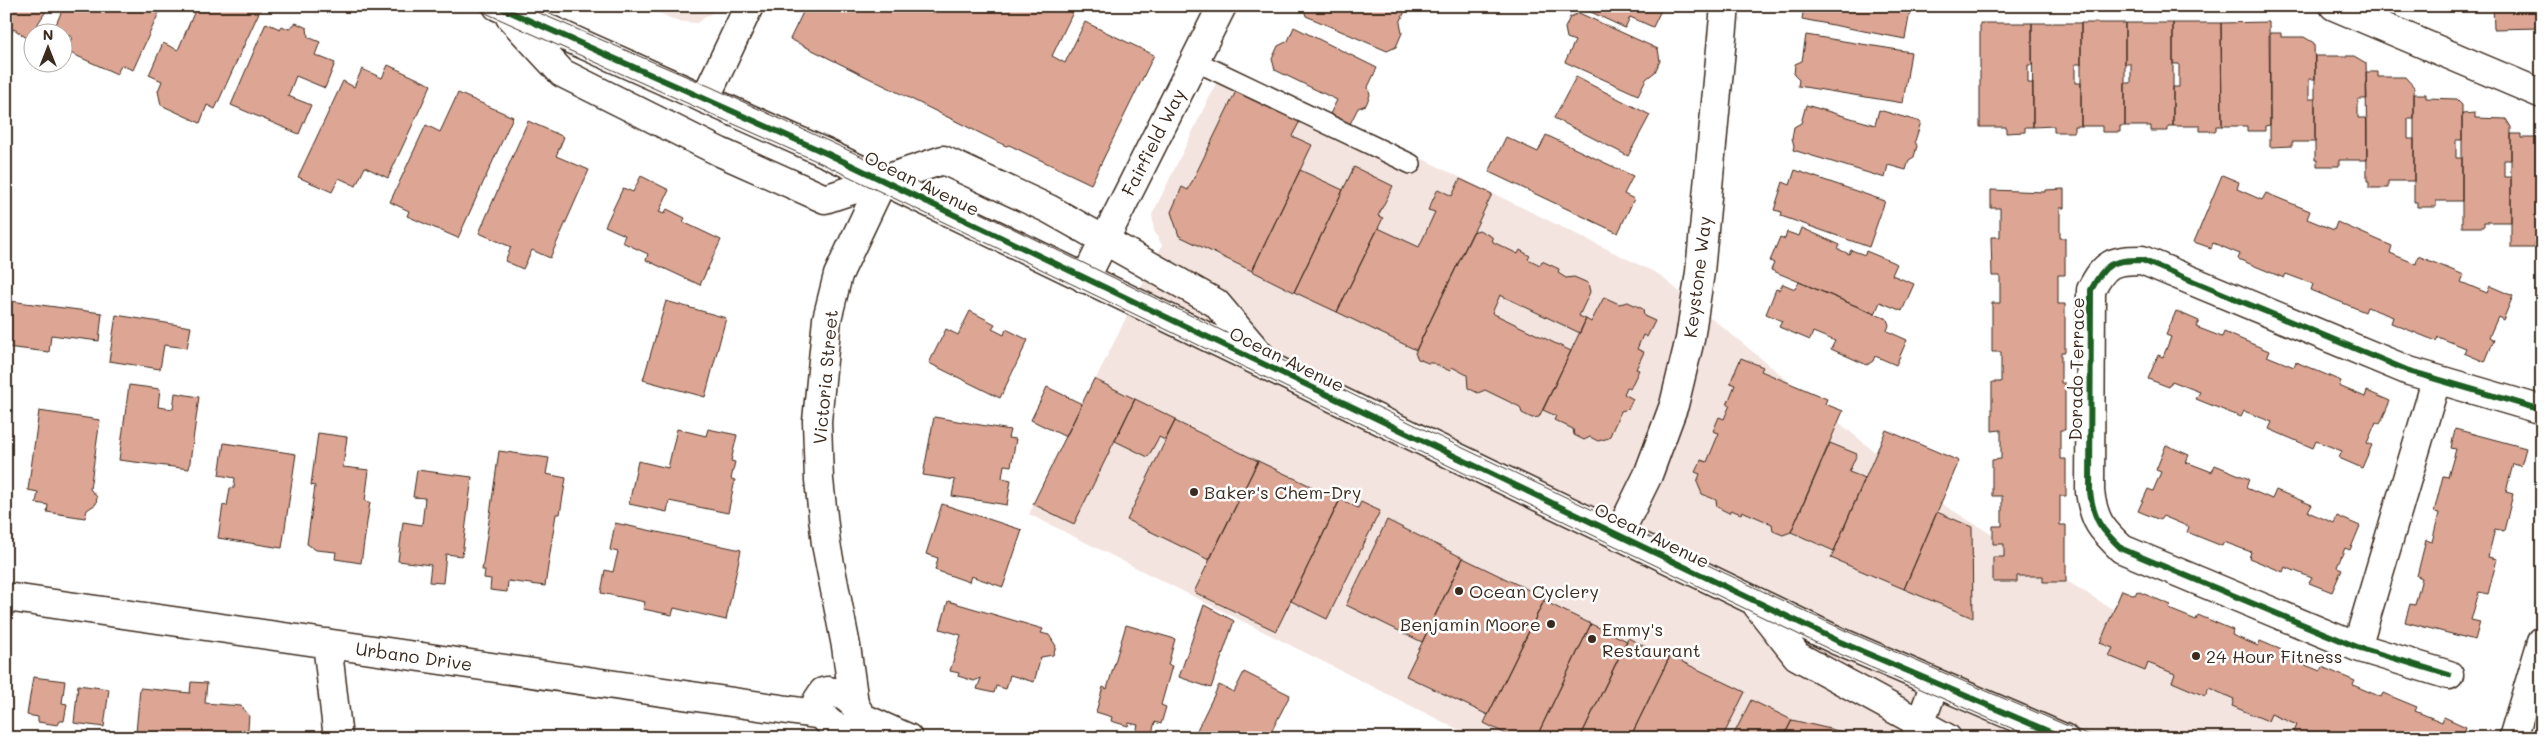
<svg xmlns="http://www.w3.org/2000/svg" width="2548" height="744" font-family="Mali,sans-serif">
<rect width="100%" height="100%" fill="#fff"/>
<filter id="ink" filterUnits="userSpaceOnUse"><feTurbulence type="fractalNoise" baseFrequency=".02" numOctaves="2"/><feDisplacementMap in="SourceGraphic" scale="10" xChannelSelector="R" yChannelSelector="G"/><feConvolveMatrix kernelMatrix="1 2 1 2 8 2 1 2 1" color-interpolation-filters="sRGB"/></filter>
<g filter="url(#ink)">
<path fill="#f4e4df" d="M644,6H715L713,12L697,23L677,21Z
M1226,63L1658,274L1926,494L2192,658L2423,738H1475L1029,514L1162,245L1154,231L1152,215Z"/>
<path fill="#dca594" stroke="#3b2a1e" d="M6,6H44L48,8L28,39L14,29L6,40Z
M64,6H162L133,70L121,65L117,74L66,51L72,37L54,29Z
M197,6L261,8L215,109L207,105L200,123L161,105L158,91L162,81L149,75L163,43L178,50Z
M806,6H1076L1052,56L1065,63L1085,22L1154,55L1091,184L1009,145L1006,146L790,39Z
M1303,6H1407L1400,23L1402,33L1396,47L1387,51L1306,16Z
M1578,6H1663L1653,27L1630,17L1625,28Z
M1911,6L1905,39L1802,19L1803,13L1800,7Z
M2493,6H2540L2541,28L2494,29Z
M1579,13L1658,49L1660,61L1655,72L1646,79L1638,95L1565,62L1575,41L1567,38L1565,28L1570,17Z
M2269,22L2270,125L2265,126V131H2247V126H2222L2221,23Z
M266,23L280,29L282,26L288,29L296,23L307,28L308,37L320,42L315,55L335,63L325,88L296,76L288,96L311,105L299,134L231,105Z
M1980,23H2032V65H2028V83H2033V127H2025V132L2006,133V127H1980Z
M2032,23H2081V64H2075V83H2081V126H2074V132H2054V126L2033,127Z
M2081,23H2125V126H2120V132H2102V126H2081Z
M2125,23H2173V126H2168V131H2151V126H2125V83H2131V64H2125Z
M2173,23H2221L2222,126H2216V131H2200V126H2173V87H2179V64H2173Z
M1294,27L1377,68L1368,87L1370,95L1366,105L1358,108L1350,124L1330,114L1337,100L1275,70L1272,59L1278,46L1288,41Z
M2270,33H2281V37H2304L2314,43L2315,79H2309V99H2315V142H2292V146L2270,147Z
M1806,35L1911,52L1903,103L1798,86L1799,80L1794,75L1795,64L1802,61Z
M2315,56H2354L2366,63L2367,99H2358V118H2367V160H2339V166H2317V160H2315Z
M388,65L431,85L388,178L365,167L356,186L339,178L332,192L298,177L343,81L354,87L362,69L382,78Z
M2366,72H2378V77H2405L2414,87V119H2408V139H2414V181H2388V188H2369V181H2367Z
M1576,77L1650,115L1628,156L1554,118Z
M1236,91L1300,121L1292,136L1312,145L1252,271L1179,236L1171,212L1182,187L1188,190Z
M458,93L513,117L458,238L407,216L409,211L390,202L426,125L440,132Z
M2414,94H2426V98L2456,99L2462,105V140H2456V158H2462V201H2436V207H2417V202H2414Z
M1806,105L1875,125L1879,110L1921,122L1915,141L1917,146L1914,157L1909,160L1906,170L1888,165L1885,178L1793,150L1794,146L1792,138L1794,127L1801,123Z
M2475,113V118L2506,119L2511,127V160H2504V177H2511V222H2484V227H2462V114Z
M528,121L564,137L556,156L589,170L550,258L532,250L523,269L505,261L511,247L479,233Z
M2511,134H2521V138H2542V242H2534V248H2511Z
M1546,135L1633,176L1624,194L1634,199L1618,233L1489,172L1506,137L1538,152Z
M1354,167L1393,186L1378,216L1383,218L1337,312L1294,292Z
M1300,170L1343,190L1294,292L1252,271Z
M1795,170L1885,201L1869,247L1781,216L1782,212L1774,210L1783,182L1790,185Z
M2222,175L2239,182L2237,189L2262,200L2266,193L2310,211L2307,219L2334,230L2337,222L2392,246L2390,253L2416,264L2418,256L2464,275L2461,282L2487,293L2490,286L2513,296L2503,320L2498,317L2489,337L2494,340L2485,362L2464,353L2466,348L2438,337L2436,341L2391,323L2393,317L2367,307L2365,312L2311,290L2313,284L2286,274L2284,278L2238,259L2240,254L2213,243L2211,248L2194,242Z
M641,176L669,190L659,212L664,214L667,209L685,218L683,222L721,240L700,285L646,260L648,254L622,242L625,235L605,226L623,188L633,192Z
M1460,179L1492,194L1416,350L1337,312L1378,228L1419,247L1435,212L1428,210L1438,189L1452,196Z
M2064,189V208H2060V238H2065V275H2058V304H2065V352H2061V383H2065V430H2060V459H2066V496H2060V525H2066V582H2043V576H2017V582H1993V557H2004V544H1993V526H2002V496H1992V460L2001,459V430L1992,431V382H2001V352H1992V303H2000V276H1992L1991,237H2000V208H1991V190L2045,192V190Z
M1802,228L1840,245L1838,249L1849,254L1851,250L1865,255L1866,251L1897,264L1892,275L1914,284L1902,311L1880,302L1875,314L1771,270L1774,263L1770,261L1780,237L1785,239L1787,232L1799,236Z
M1479,230L1492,237L1493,242L1518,254L1520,250L1530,256L1528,259L1540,265L1542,261L1559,269L1558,273L1566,278L1574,277L1588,283L1590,292L1579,316L1586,319L1580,333L1500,295L1492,313L1571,351L1539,417L1532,418L1522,413L1520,407L1485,390L1478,393L1468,388L1467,375L1452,367L1450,371L1433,363H1428L1418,359L1415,353L1473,232Z
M1799,282L1887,319L1889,325L1887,331L1907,340L1896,365L1875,356L1873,361L1867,365L1831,349L1835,341L1813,332L1810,340L1779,327L1782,321L1766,314L1776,289L1779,290L1783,284L1795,289Z
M1604,297L1619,304L1628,302L1643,309L1644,316L1655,321L1647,337L1643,335L1637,349L1644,352L1636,369L1639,370L1630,389L1627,387L1624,394L1633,399L1628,409L1621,411L1609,438L1598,441L1590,437L1584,440L1574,435L1573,429L1554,420L1556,416L1543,410L1586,319L1591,322Z
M10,301L102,313L99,341L51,335L49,352L6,347Z
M666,301L726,318L705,397L643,380Z
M970,311L995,324L992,329L1004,335L1006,329L1028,340L1000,398L929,363L946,329L958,335Z
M2176,311L2199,321L2196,327L2222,337L2224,332L2269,351L2267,356L2294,367L2296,362L2341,381L2339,386L2365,397L2367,391L2390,401L2380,424L2376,422L2367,443L2372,445L2362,468L2339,458L2342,451L2316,441L2313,448L2269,429L2272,422L2244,411L2241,417L2196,399L2200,392L2172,381L2169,387L2148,379L2158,355L2163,357L2171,337L2166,335Z
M116,315L191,327L187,348L164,345L160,369L109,361Z
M1741,358L1763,367L1761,371L1827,399L1825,404L1843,411L1791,532L1783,535L1773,531L1772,524L1742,511L1741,514L1731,510L1729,513L1717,507L1716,500L1702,494L1697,482L1700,474L1695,472L1701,460L1707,462L1719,433L1713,431L1719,417L1724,419L1730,405H1727L1735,385L1730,383Z
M1094,379L1135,399L1074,524L1033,504Z
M129,385L160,389L158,407L173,409L175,393L199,397L189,469L119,460Z
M1047,387L1082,404L1066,437L1031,420Z
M1135,399L1176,419L1165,440L1159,437L1148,457L1115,441Z
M39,411L100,420L90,489L97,497L96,504L87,510L85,518L47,512L48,505L36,503L38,492L28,490Z
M934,417L1010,430L1008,438L1016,439L1011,466L1004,465L1002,478L1011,480L1007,505L952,496L955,480L923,475Z
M1175,421L1258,461L1209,560L1127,520Z
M677,429L706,436L708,429L737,435L731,461L735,462L731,479L735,480L728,513L669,501L667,512L629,504L638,461L668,468Z
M2455,429L2526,448L2521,466L2513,464L2506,492L2513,494L2504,531L2495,529L2488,557L2497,559L2488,594L2479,592L2471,620L2480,622L2475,640L2405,622L2410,604L2415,605L2422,578L2417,576L2426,540L2432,542L2439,513L2434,512L2443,476L2448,477L2456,449L2451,448Z
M1886,430L1959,461L1904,589L1831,558Z
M318,433L347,437L343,467L369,470L365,501L370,502L361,563L335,559L336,552L316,550L307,544L315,486L311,485Z
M224,443L296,454L282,548L218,538L223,505L227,506L230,488H234L235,478L219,475Z
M1830,443L1857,454L1849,472L1865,478L1834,551L1791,532Z
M2166,445L2189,455L2186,462L2212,472L2215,465L2249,479L2246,488L2272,499L2276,490L2312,505L2308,512L2334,523L2337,516L2360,526L2350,550L2345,548L2337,567L2342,569L2332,592L2309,583L2312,578L2285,567L2283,572L2249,558L2251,552L2224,542L2222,546L2187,532L2189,527L2163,516L2160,520L2138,511L2148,489L2153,491L2161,472L2156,470Z
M499,451L549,458L546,474L566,478L560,514H556L545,586L508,581L507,592L490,590L491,579L484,578L485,570H482Z
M1258,461L1340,500L1276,631L1194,592Z
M417,470L472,477L462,556L446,554L443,583L429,582L431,565L398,561L403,522L422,525L425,498L413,497Z
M1340,499L1358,508L1361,502L1380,511L1327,619L1291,601Z
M942,504L1022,530L1003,587L971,576L969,582L935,570L938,558L926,554Z
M1937,512L1972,527L1973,618L1904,589Z
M1387,520L1463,558L1422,642L1346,605Z
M615,523L741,550L726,620L674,608L672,615L643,609L645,602L601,593L605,570L613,572L618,552L610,550Z
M1463,558L1545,598L1488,715L1406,676Z
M2122,590L2135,595L2137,591L2171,605L2169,609L2196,620L2198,615L2233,630L2232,635L2258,646L2260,641L2294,655L2293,660L2320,671L2322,667L2355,681L2353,685L2381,697L2383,693L2417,707L2415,711L2442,722L2444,717L2466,727L2462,738H2307L2294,732L2297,725L2271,714L2268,721L2232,706L2234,699L2209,688L2205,696L2172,682L2175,674L2148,663L2145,671L2109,656L2113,648L2100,643Z
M948,601L1043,629L1041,633L1049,635L1056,646L1053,655L1041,657L1034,682L1010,675L1006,689L996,686L994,693L977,689L981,678L974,681L958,676L959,673L950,671L961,635L940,629Z
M1544,601L1591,624L1536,738H1514L1484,723Z
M1204,605L1234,621L1211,688L1179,677Z
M1591,624L1627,641L1580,738H1536Z
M1126,625L1175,639L1168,665L1172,666L1161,705L1166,707L1161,724L1155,722L1151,737L1136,732L1138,725L1129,723L1128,726L1111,721L1112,717L1096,712L1103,687L1107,689Z
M1628,638L1669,658L1630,738H1580Z
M1670,656L1745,692L1722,738H1630Z
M1244,672L1290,695L1268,738H1193L1219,685L1234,692Z
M33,677L65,681L62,703L67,704L64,721H60L58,725L38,722V717L27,715Z
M191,682L207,683L205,703L241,706L249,715L248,729L241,738H131L136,733L140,688L190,693Z
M78,685L109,689L104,727L74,723Z
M1751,700L1792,720L1783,738H1732Z
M1792,720L1847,733V738H1783Z"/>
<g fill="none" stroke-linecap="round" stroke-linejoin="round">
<g stroke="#3b2a1e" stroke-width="22">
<path id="lane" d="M1195,61L1411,164"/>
</g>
<g stroke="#3b2a1e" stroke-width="31">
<path id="street" d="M2334,6L2542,94
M705,99L749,6
M1085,279L1222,6
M1618,536L1648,475L1674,405L1690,339L1700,272L1725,6
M6,597L822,715
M327,643L338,738
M2357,647L2436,381
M2449,675L2357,647L2122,549C2101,529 2094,521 2090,492L2091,290C2105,263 2112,260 2142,260L2409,371L2542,410
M828,691C844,693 855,702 861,717L857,729C838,735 820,719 817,701L823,692Z
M854,703L846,646L826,544L819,480L817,421L827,319L838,275L883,180
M861,717L908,738
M1915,738L1935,683
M2513,738L2542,641"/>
</g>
<g stroke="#3b2a1e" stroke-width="31">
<path id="secondary" d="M497,6L828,154L1838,641L2064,738
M510,17L562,73L720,152L825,199L943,160L1049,209L1216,303L1265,361
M1757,605L1797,656L1947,738"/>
</g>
<use href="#lane" stroke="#fff" stroke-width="19"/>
<use href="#street" stroke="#fff" stroke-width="28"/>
<use href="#secondary" stroke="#fff" stroke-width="28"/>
<path stroke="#3b2a1e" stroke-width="1" d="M470,6L823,164L1833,651L2034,738
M523,6L711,87L930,188L1419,427L1844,630L2096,738"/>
<g stroke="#fff" stroke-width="9">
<path id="cycleway" d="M497,6L828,154L1838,641L2064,738
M2449,675L2357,647L2122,549C2101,529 2094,521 2090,492L2091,290C2105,263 2112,260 2142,260L2409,371L2542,410"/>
</g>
<use href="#cycleway" stroke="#1b5e20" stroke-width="6"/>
</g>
</g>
<g fill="#3b2a1e" stroke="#fff" stroke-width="2">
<circle cx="1194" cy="492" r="5"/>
<circle cx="1459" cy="591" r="5"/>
<circle cx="1551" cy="624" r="5"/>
<circle cx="1592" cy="639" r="5"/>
<circle cx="2196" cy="656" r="5"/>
</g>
<g text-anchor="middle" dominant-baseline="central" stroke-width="5" stroke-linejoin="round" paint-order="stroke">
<g font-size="18" fill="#3b2a1e" stroke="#fff">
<text transform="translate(1153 142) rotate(-63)">Fairfield Way</text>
<text transform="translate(922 183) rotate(26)">Ocean Avenue</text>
<text transform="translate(1697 277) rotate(-83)">Keystone Way</text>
<text transform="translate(1287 359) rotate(26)">Ocean Avenue</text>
<text transform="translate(2076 369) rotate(-89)">Dorado Terrace</text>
<text transform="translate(825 377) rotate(-85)">Victoria Street</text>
<text transform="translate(1652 535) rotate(26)">Ocean Avenue</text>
<text transform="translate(414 656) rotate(8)">Urbano Drive</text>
</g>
<g font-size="18" fill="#3b2a1e" stroke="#fff" text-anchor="start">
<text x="1204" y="492">Baker's Chem-Dry</text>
<text x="1469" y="591">Ocean Cyclery</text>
<text x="1541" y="624" text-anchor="end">Benjamin Moore</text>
<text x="1602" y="629">Emmy's<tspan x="1602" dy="21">Restaurant</tspan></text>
<text x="2206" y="656">24 Hour Fitness</text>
</g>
</g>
<rect width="2548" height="744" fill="none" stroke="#fff" stroke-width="25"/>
<rect x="12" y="12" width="2523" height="719" fill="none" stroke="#3b2a1e" stroke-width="2" filter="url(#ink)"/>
<g transform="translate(48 48)"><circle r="24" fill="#ffffff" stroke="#b1aaa5"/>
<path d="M0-4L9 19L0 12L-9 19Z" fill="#3b2a1e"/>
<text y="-8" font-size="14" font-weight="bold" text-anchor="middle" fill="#3b2a1e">N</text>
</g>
</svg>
